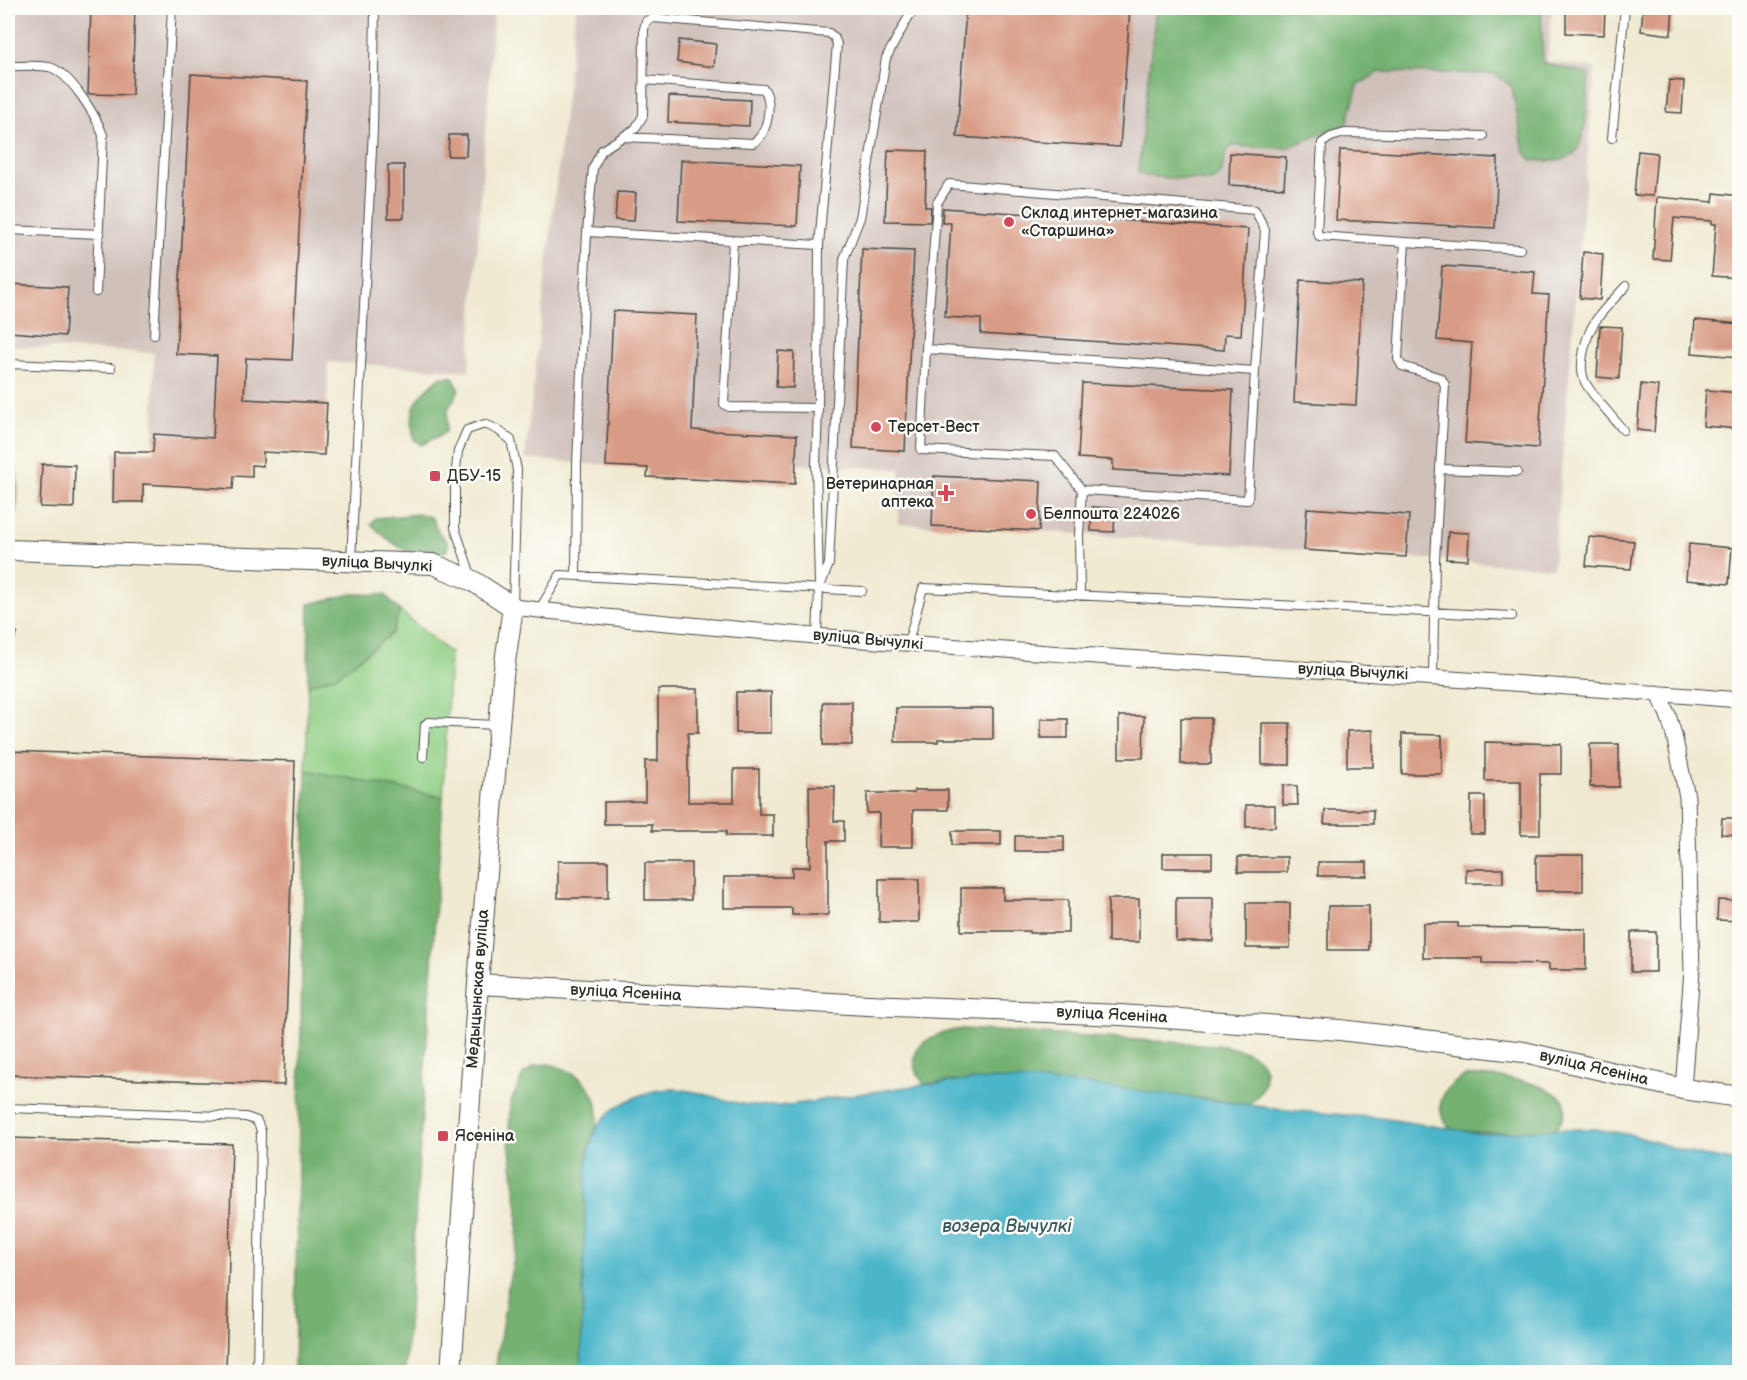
<svg xmlns="http://www.w3.org/2000/svg" width="1747" height="1380" font-family="'Balsamiq Sans',sans-serif">
<rect width="100%" height="100%" fill="#fdfcf7"/>
<filter id="ink" filterUnits="userSpaceOnUse"><feTurbulence type="fractalNoise" baseFrequency=".0167" numOctaves="2"/><feDisplacementMap in="SourceGraphic" scale="12" xChannelSelector="R" yChannelSelector="G"/><feConvolveMatrix kernelMatrix="1 2 1 2 8 2 1 2 1" color-interpolation-filters="sRGB"/></filter>
<filter id="wash" filterUnits="userSpaceOnUse"><feTurbulence type="fractalNoise" baseFrequency=".008" numOctaves="4" result="noise"/><feDisplacementMap in="SourceGraphic" scale="24" xChannelSelector="R" yChannelSelector="G"/><feGaussianBlur stdDeviation="1.35" result="paint"/><feColorMatrix in="noise" values="0 0 0 0 0 0 0 0 0 0 0 0 0 0 0 0 0 1.4 0 .05"/><feComposite in="paint" operator="in"/></filter>
<g filter="url(#wash)">
<rect width="100%" height="100%" fill="#f0ead1"/>
<path fill="#cfc0ba" d="M8,8H494L469,371L328,362L327,403L244,399L213,438L154,434V353L8,346Z
M576,8H1552L1547,61L1595,68L1553,568L1039,531L898,524L900,469L796,464L647,477V468L525,459Z"/>
<path fill="#90cf85" stroke="#5e7d58" stroke-width="1.5" d="M400,611L450,653L443,797L306,770L308,685L338,675L392,633Z"/>
<path fill="#74b272" stroke="#506e4e" stroke-width="1.5" d="M1156,8H1541L1543,63L1589,74C1587,93 1588,144 1572,155C1561,163 1544,161 1531,160L1524,151L1512,87L1495,74L1379,72L1358,85L1347,124L1286,148L1232,146L1226,152L1221,175L1211,181L1146,176L1138,173Z
M440,377H453L459,390L448,409L446,432L421,445L414,439C408,405 416,399 440,377Z
M8,450C20,468 18,491 16,512L8,518Z
M420,514L432,518L439,533L448,543L447,551C440,552 433,555 427,555C406,556 385,538 371,524L376,518Z
M352,594L385,595L400,611L392,633L338,675L308,685L309,604Z
M306,770L443,797L405,1372H294Z
M963,1029L1217,1045C1235,1048 1267,1052 1265,1077C1264,1090 1258,1097 1248,1105L1208,1099L954,1081L924,1084C898,1048 931,1033 963,1029Z
M548,1064C579,1071 603,1090 597,1125C595,1133 591,1140 589,1147C587,1154 587,1163 586,1170L581,1372H495L508,1286L517,1244L518,1210L509,1142L510,1104L523,1075L535,1066Z
M1466,1076C1496,1076 1541,1079 1564,1100C1566,1112 1564,1120 1555,1129C1520,1132 1487,1134 1452,1130C1449,1127 1445,1123 1443,1118C1434,1099 1450,1083 1466,1076Z"/>
<path fill="#4cb6ca" stroke="#3c707a" stroke-width="1.5" d="M995,1079L1085,1084L1287,1110L1381,1118L1484,1134L1555,1129H1595L1632,1135L1698,1155L1739,1162V1372H581L586,1170C591,1124 606,1106 650,1092C687,1081 722,1104 758,1106C790,1108 822,1099 853,1095C901,1087 947,1081 995,1079Z"/>
<g id="blocks">
<path fill="#d89b85" d="M91,8H135L132,95L88,94Z
M966,8H1130L1120,147L957,137Z
M1566,8H1605L1604,35L1566,33Z
M1643,8H1673L1671,35L1641,31Z
M679,40L716,44L714,67L677,62Z
M191,74L307,81L292,360L246,358L244,399L327,403L324,455L263,452V466L252,465V477L234,476L233,489L143,484V502H113L114,452H153L154,434L213,438L217,356L176,354Z
M1669,80L1684,81L1682,113L1666,112Z
M669,96L750,100L749,126L668,122Z
M449,135H467L466,156H448Z
M888,150L927,151L925,207H931L930,222L885,221Z
M1340,150L1498,158L1495,228L1336,220Z
M1638,151L1657,153L1653,196L1634,195Z
M1230,153L1286,157L1284,188L1229,185Z
M681,160L800,166L797,226L678,221Z
M388,165H404V218H388Z
M617,192L636,193L634,221L615,220Z
M1714,193L1740,196V278L1712,276L1716,224H1712V221L1674,218L1670,260L1653,259L1657,197L1713,202Z
M943,208L1248,229L1241,335L1225,334L1224,350L981,334V319L945,317L951,223H942Z
M862,249L914,251L905,451L853,448Z
M1583,252L1603,254L1600,300L1580,298Z
M1442,266L1535,272L1533,294L1549,295L1538,448L1465,443L1472,343L1437,340Z
M1300,280L1362,283L1356,405L1294,402Z
M8,284L68,287L65,336L8,332Z
M613,311L697,315L692,430L797,435L795,484L647,477L648,468L606,466Z
M1695,320L1740,324V357L1692,353Z
M1600,326L1622,327L1619,379L1597,377Z
M778,351L794,352L793,388L776,387Z
M1082,383L1233,390L1229,476L1113,470V460L1078,458Z
M1641,384L1658,386L1654,432L1637,430Z
M1706,390L1740,393V429L1703,426Z
M42,464L75,465L74,508L40,507Z
M934,476L1041,481L1039,531L932,526Z
M1092,507L1115,508L1114,532L1091,531Z
M1307,508L1409,515L1406,557L1304,550Z
M1448,532L1469,533L1468,560L1446,559Z
M1589,537L1634,541L1631,569L1586,566Z
M1689,544L1732,548L1729,584L1686,580Z
M658,689H698V733H688V802H734V769H759V814H773V836H726V831H652V824H604V802L645,801V761H658Z
M736,692H771V733H736Z
M823,702H852V745H823Z
M896,708H993V739H938V742H895Z
M1119,716H1144L1143,758H1119Z
M1181,718H1211V764H1181Z
M1041,719H1068V738H1041Z
M1262,723H1290V765H1262Z
M1373,730V767H1347V731Z
M1402,734L1442,735V774H1402Z
M1485,742L1561,744V774H1540V835H1521V781H1485Z
M1590,744H1619V787H1590Z
M8,751L295,761L284,1085L8,1075Z
M1283,785L1297,786L1298,805H1283Z
M809,786H835L834,821H844V841H828V915H792V908H724V877H792V867H810Z
M914,790H948V810H913V847H878L879,813H867V793H914Z
M1471,796H1485V834H1470Z
M1246,805H1275V827H1246Z
M1325,810H1373V824H1324Z
M1722,818H1740V835L1721,834Z
M952,831H1001V845H952Z
M1015,836H1064V851H1015Z
M1163,853H1212V868H1163Z
M1536,855H1583V891H1536Z
M1238,857H1287V872H1238Z
M558,861H608V898H558Z
M1318,862H1367V876H1318Z
M645,863H691V900H645Z
M1466,869H1503V883H1466Z
M879,879H919V922H879Z
M961,888H1003V900H1068V933H1029V931H961Z
M1176,898H1213V941H1176Z
M1108,899H1139V942H1108Z
M1718,900L1740,901V921L1717,920Z
M1246,903H1290V948H1246Z
M1328,906H1369V950H1328Z
M1423,923H1458V927L1586,929V970H1549V964L1482,963V958H1423Z
M1631,932H1656V972H1631Z
M8,1138L232,1144L226,1372H8Z"/>
</g>
</g>
<g filter="url(#ink)">
<use href="#blocks" fill-opacity="0" stroke="#494844" stroke-width="1.5"/>
<g fill="none" stroke-linecap="round" stroke-linejoin="round">
<g stroke="#494844" stroke-width="10">
<path id="service" d="M8,66C21,66 36,65 49,67C70,72 96,116 103,135L96,292
M623,137L753,143C768,135 773,103 764,89L644,80
M1612,138L1625,8
M8,230L100,234
M587,232L819,245
M733,241L724,404L729,407L818,408L816,464L819,584
M1405,242L1520,249
M154,335L172,8
M926,349L937,203L949,184L1255,210L1265,230L1255,371
M8,364L111,368
M1623,430C1612,416 1598,402 1588,387C1581,378 1581,366 1583,355C1588,322 1604,310 1626,286
M1440,469L1445,385L1441,378L1402,366L1398,359L1405,242L1319,236L1317,232L1322,143L1331,137L1345,133L1483,136
M351,560L373,130L375,8
M576,576L577,464L587,232L593,168L602,150L635,129L643,116L644,29L646,21L653,18L829,33L834,37L837,44L819,245L818,408
M472,578L455,528V478L458,451L467,430L485,424L498,430L511,440L517,470L513,606
M1080,596L1079,534L1082,490L1248,500L1255,371L926,349L921,450L1055,456L1082,490
M539,610L560,575L862,591
M8,634H13
M817,636L819,589L829,564L844,259L860,218L886,58L909,16L918,8
M908,643L923,588L1512,616
M1433,677L1435,560L1440,469L1517,472
M423,757L425,725L428,722L497,725
M8,1108L246,1117L257,1121L261,1131L257,1372"/>
</g>
<g stroke="#494844" stroke-width="17">
<path id="minor" d="M513,607C629,621 746,630 864,640C1155,662 1448,676 1740,700
M1657,693L1668,715L1674,735L1687,797L1692,970L1683,1089"/>
</g>
<g stroke="#494844" stroke-width="22">
<path id="tertiary" d="M8,550L433,564L473,581L513,607L503,676L478,984L451,1372
M478,984L868,1005L1120,1015L1340,1030L1524,1052L1683,1089L1740,1097"/>
</g>
<use href="#service" stroke="#fff" stroke-width="8"/>
<use href="#minor" stroke="#fff" stroke-width="15"/>
<use href="#tertiary" stroke="#fff" stroke-width="20"/>
</g>
</g>
<g fill="#d1495b" stroke="#fdfcf7" stroke-width="2">
<circle cx="1009" cy="222" r="6"/>
<circle cx="876" cy="427" r="6"/>
<rect x="429" y="470" width="12" height="12" rx="3"/>
<path d="M943 484h6v6h6v6h-6v6h-6v-6h-6v-6h6z"/>
<circle cx="1031" cy="514" r="6"/>
<rect x="437" y="1130" width="12" height="12" rx="3"/>
</g>
<g text-anchor="middle" dominant-baseline="central" stroke-width="5" stroke-linejoin="round" paint-order="stroke">
<g font-size="16" fill="#2b2b2b" stroke="#fdfcf7" text-anchor="start">
<text x="1021" y="213">Склад интернет-магазина<tspan x="1021" dy="18">«Старшина»</tspan></text>
<text x="888" y="427">Терсет-Вест</text>
<text x="447" y="476">ДБУ-15</text>
<text x="934" y="484" text-anchor="end">Ветеринарная<tspan x="934" dy="18">аптека</tspan></text>
<text x="1043" y="514">Белпошта 224026</text>
<text x="455" y="1136">Ясеніна</text>
</g>
<g font-size="16" fill="#2b2b2b" stroke="#fdfcf7">
<text transform="translate(377 564) rotate(3)">вуліца Вычулкі</text>
<text transform="translate(868 640) rotate(5)">вуліца Вычулкі</text>
<text transform="translate(1353 672) rotate(3)">вуліца Вычулкі</text>
<text transform="translate(478 989) rotate(-86)">Медыцынская вуліца</text>
<text transform="translate(626 993) rotate(3)">вуліца Ясеніна</text>
<text transform="translate(1112 1015) rotate(3)">вуліца Ясеніна</text>
<text transform="translate(1594 1068) rotate(13)">вуліца Ясеніна</text>
</g>
<g font-size="18" font-style="italic" fill="#375c63" stroke="#fdfcf7">
<text x="1007" y="1226">возера Вычулкі</text>
</g>
</g>
<rect width="1747" height="1380" fill="none" stroke="#fdfcf7" stroke-width="30"/>
</svg>
